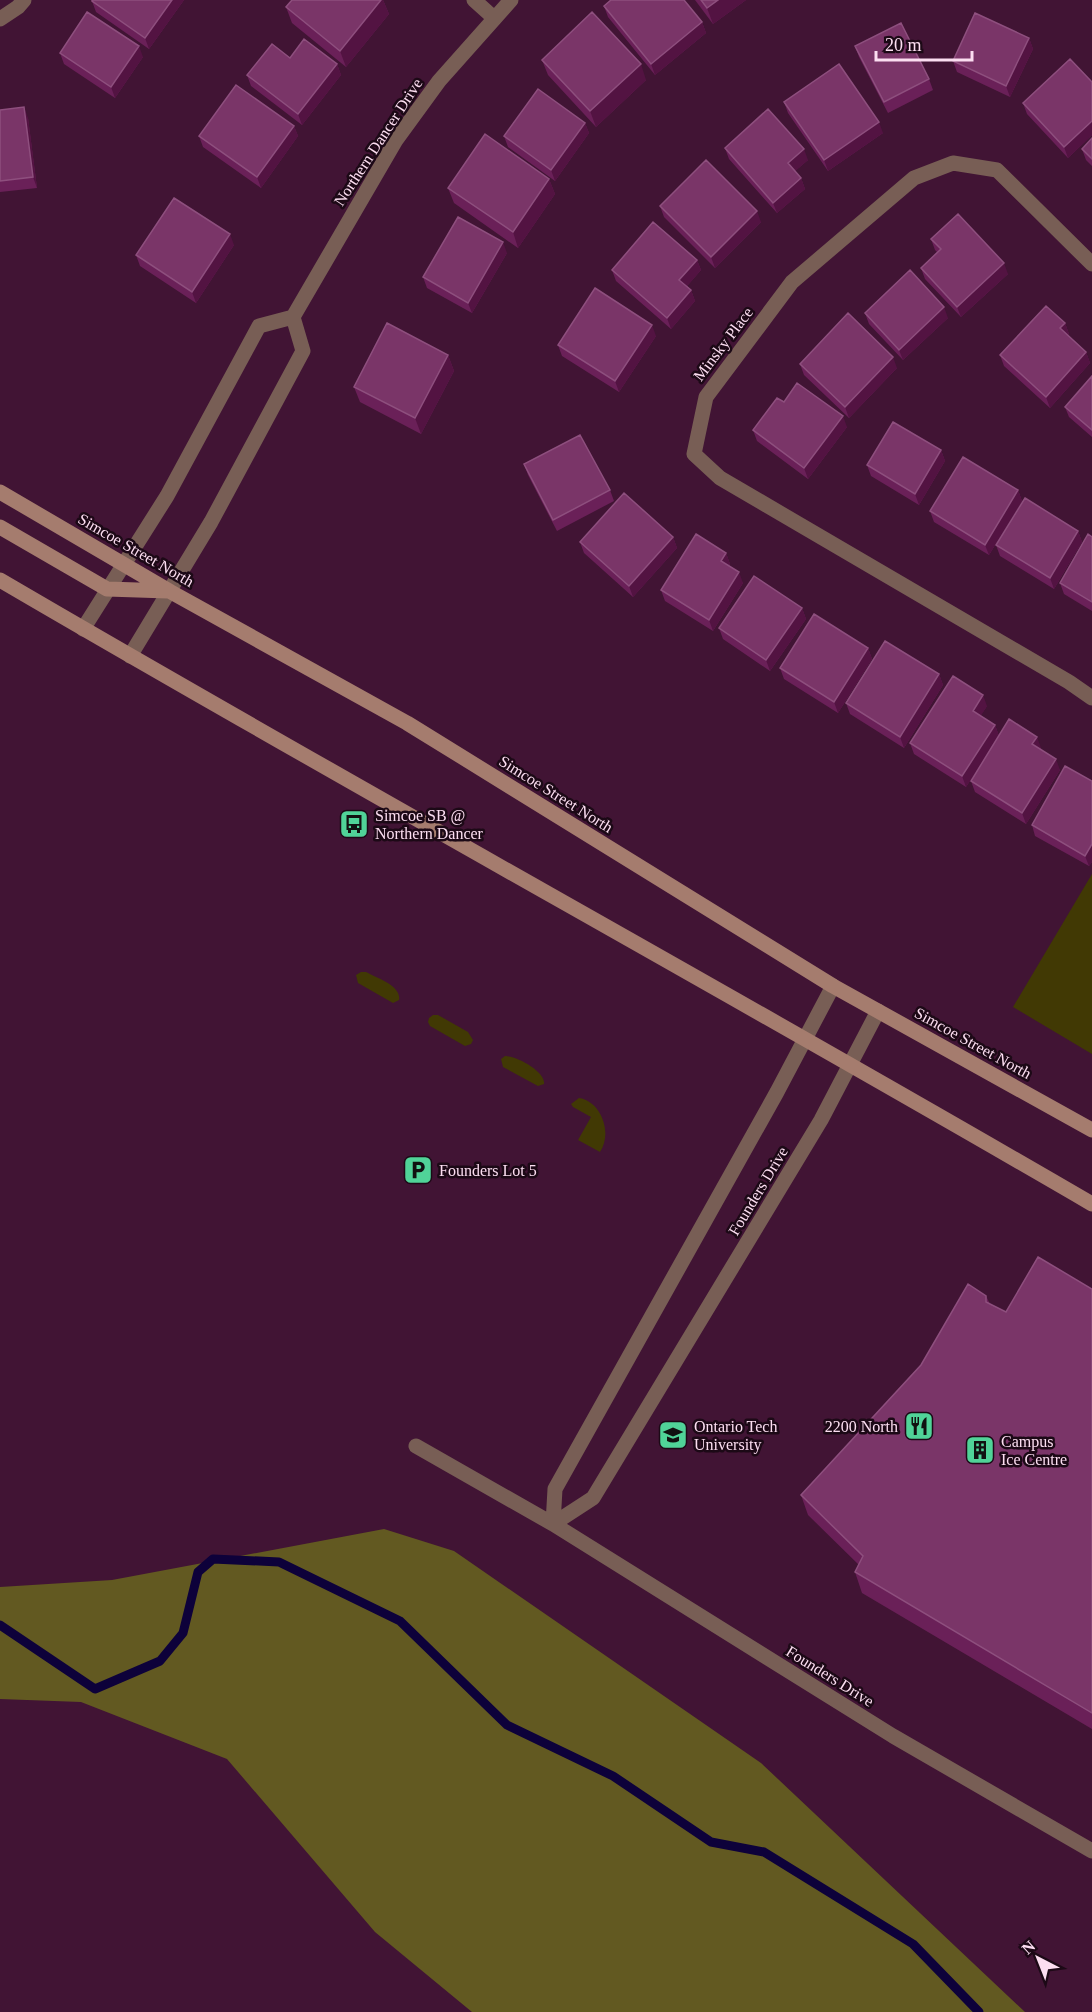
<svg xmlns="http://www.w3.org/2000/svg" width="1092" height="2012" font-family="Georgia,serif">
<rect width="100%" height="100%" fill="#411434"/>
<path fill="#413904" d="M1092,874V1054L1013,1007Z
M361,972H366C377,978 402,986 399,1000L393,1003L358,983L356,975Z
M433,1015H438L468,1032L473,1040L471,1044L465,1046L430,1026L428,1022L429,1018Z
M505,1056C517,1056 546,1072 544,1084L538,1086L503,1067L501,1059Z
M579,1098C601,1101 613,1133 600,1152L578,1140L591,1117L573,1107L571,1104Z"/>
<path fill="#625921" d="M384,1529L454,1551L761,1763L1025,2012H472L375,1932L227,1759L81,1702L0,1699V1587L112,1580Z"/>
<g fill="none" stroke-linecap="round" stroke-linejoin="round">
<path stroke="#0d013a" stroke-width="9" d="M0,1625L95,1689L160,1661L183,1633L198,1572L213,1559L279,1562L400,1621L507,1725L613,1776L711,1842L764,1852L913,1944L979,2012"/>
<path stroke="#785e55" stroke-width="15" d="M474,0L494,18
M0,19L18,7L24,0
M1092,264L997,170L953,163L914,178L792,282L706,397L694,454L720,478L1069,682L1092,698
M293,317L396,140L439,81L511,0
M83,629L167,496L259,326L293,317L303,351L211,522L130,656
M416,1446L553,1524L893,1736L1092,1851
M553,1524L593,1498L821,1120L878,1011
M553,1524L555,1489L777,1092L833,986"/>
<path stroke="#a57c6e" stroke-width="15" d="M0,492L171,592L407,723L833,986L1092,1130
M0,527L107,589L168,591
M0,580C362,792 730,993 1092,1204"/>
</g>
<path fill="#6a2058" d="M184,0L149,49L96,12L92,1Z
M292,0H383L389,14L346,67L292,23L286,7Z
M695,0H746L713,24Z
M604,6L702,22L706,33L655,75L608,17Z
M1029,38L1033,49L1010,97L957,72L953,61Z
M855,46L929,79L933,90L888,113L859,57Z
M60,53L143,57L115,98L64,64Z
M290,58L337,64L341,75L302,125L251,86L247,75Z
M542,60L646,80L596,127L548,75Z
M1092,82V135L1068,158L1027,114L1023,103Z
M784,102L883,133L828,171L788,113Z
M0,110L28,118L37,188L0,192Z
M585,123L589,133L555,181L508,147L504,136Z
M294,126L298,136L261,188L203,147L199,136Z
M1092,138V166L1086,160L1082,149Z
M725,148L808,160L795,171L801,178L805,189L777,213L729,159Z
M549,179L555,194L518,248L454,203L448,188Z
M660,206L761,222L715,268L664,217Z
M931,239L1008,274L961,317L925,279L921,268L937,252L935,250Z
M234,245L196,303L140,266L136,255Z
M507,253L472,313L427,288L423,277Z
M697,260L701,270L687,286L691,290L695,301L671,329L616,281L612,270Z
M865,313L948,318L903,360L869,324Z
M1065,323L1069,334L1067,335L1086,352L1090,363L1050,408L1004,366L1000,355Z
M656,336L619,392L562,356L558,345Z
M448,355L454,371L421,434L360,402L354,387Z
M800,364L897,368L849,418L804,375Z
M1092,376V437L1069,417L1065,407Z
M784,402L847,427L808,479L757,441L753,430Z
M941,450L945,461L919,505L871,476L867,465Z
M524,464L610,490L614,501L557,531L528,475Z
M1018,490L1022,501L989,555L934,522L930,511Z
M1078,531L1082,542L1054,589L1000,556L996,545Z
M673,537L677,548L633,597L584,553L580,542Z
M1092,537V611L1064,594L1060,583Z
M726,553L730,564L729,566L743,583L713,631L665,601L661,590Z
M802,608L806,619L770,671L723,639L719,628Z
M868,648L872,659L838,713L784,679L780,668Z
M939,674L943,685L904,748L850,714L846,703Z
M987,706L980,716L995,725L999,736L1041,748L1040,749L1060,770L1026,824L975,792L971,781L988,753L966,787L914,754L910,743Z
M1092,781V862L1089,866L1035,836L1032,825Z
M1092,1289V1729L862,1593L855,1572L859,1565L808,1515L801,1495L986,1296L990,1304L1006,1312Z"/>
<path fill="#531342" d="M172,0H184L149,49L145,38Z
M381,0H383L389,14L346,67L340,51Z
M718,0H746L713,24L707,8Z
M702,22L706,33L655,75L651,64Z
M1029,38L1033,49L1010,97L1006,86Z
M139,46L143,57L115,98L111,87Z
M337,64L341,75L302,125L298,114Z
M641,64L646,80L596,127L590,111Z
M24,107L28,118L37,188L33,177Z
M1092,121V135L1068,158L1064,147Z
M879,122L883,133L828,171L824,160Z
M585,123L589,133L555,181L551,170Z
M294,126L298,136L261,188L257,177Z
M804,149L808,160L792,174L788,163Z
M801,178L805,189L777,213L773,203Z
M549,179L555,194L518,248L513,232Z
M757,211L761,222L715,268L711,257Z
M230,234L234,245L196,303L192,292Z
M503,242L507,253L472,313L468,303Z
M697,260L701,270L683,291L679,280Z
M1004,263L1008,274L961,317L957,307Z
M691,290L695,301L671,329L667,318Z
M944,307L948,318L903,360L899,350Z
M1065,323L1069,334L1064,339L1060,328Z
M652,325L656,336L619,392L615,381Z
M1086,352L1090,363L1050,408L1046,397Z
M448,355L454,371L421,434L415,418Z
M893,357L897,368L849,418L845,407Z
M843,416L847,427L808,479L804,468Z
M941,450L945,461L919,505L915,494Z
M1018,490L1022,501L989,555L985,545Z
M1078,531L1082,542L1054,589L1050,578Z
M673,537L677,548L633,597L629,586Z
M726,553L730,564L725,572L721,561Z
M739,572L743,583L713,631L709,620Z
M802,608L806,619L770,671L766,660Z
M868,648L872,659L838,713L834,702Z
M939,674L943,685L904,748L900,737Z
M983,695L987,706L977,722L973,711Z
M995,725L999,736L966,787L962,776Z
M1037,737L1041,748L1036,755L1032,744Z
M1056,759L1060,770L1026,824L1022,813Z
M1092,844V862L1089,866L1085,856Z"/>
<path fill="#7a3568" stroke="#8e4f7e" stroke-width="1.5" d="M92,0H172L145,38L92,1Z
M292,0H381L340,51L286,7Z
M611,0H684L702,22L651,64L604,6Z
M701,0H718L707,8Z
M87,12L139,46L111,87L60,53Z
M592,12L641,64L590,111L542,60Z
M975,13L1029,38L1006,86L953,61Z
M901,23L929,79L884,102L855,46Z
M304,39L337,64L298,114L247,75L272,44L290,58Z
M1070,59L1092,82V121L1064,147L1023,103Z
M839,64L879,122L824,160L784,102Z
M236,85L294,126L257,177L199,136Z
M538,89L585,123L551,170L504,136Z
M24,107L33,177L0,181V110Z
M768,109L804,149L788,163L801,178L773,203L725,148Z
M485,134L549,179L513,232L448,188Z
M1092,138V159L1082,149Z
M706,160L757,211L711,257L660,206Z
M174,198L230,234L192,292L136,255Z
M958,214L1004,263L957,307L921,268L941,249L931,239Z
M458,217L503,242L468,303L423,277Z
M653,222L697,260L679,280L691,290L667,318L612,270Z
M910,270L944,307L899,350L865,313Z
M595,288L652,325L615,381L558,345Z
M1046,306L1065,323L1060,328L1086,352L1046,397L1000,355Z
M848,313L893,357L845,407L800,364Z
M387,323L448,355L415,418L354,387Z
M1092,376V430L1065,407Z
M797,383L843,416L804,468L753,430L777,398L784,402Z
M893,422L941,450L915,494L867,465Z
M580,435L610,490L553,520L524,464Z
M963,457L1018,490L985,545L930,511Z
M624,493L673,537L629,586L580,542Z
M1025,498L1078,531L1050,578L996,545Z
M696,534L726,553L721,561L739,572L709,620L661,590Z
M1088,534L1092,537V602L1060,583Z
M754,576L802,608L766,660L719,628Z
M814,614L868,648L834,702L780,668Z
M885,641L939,674L900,737L846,703Z
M953,676L983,695L973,711L995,725L962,776L910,743Z
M1009,719L1037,737L1032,744L1056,759L1022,813L971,781Z
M1065,766L1092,781V844L1085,856L1032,825Z
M1038,1257L1092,1289V1713L855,1572L863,1556L801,1495L921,1365L968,1284L986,1296V1302L1006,1312Z"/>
<defs>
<g id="bus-square" transform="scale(1.5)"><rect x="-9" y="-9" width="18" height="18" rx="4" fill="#50d398" stroke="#1c0916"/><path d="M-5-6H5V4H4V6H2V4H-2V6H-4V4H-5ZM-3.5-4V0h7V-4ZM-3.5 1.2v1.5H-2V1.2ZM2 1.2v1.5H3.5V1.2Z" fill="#111"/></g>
<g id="parking-square" transform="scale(1.5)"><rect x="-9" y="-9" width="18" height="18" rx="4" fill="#50d398" stroke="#1c0916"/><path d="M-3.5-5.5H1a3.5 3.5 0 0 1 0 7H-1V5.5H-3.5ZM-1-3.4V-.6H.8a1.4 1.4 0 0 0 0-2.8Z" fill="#111"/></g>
<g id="restaurant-square" transform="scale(1.5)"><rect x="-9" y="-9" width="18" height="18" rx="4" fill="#50d398" stroke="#1c0916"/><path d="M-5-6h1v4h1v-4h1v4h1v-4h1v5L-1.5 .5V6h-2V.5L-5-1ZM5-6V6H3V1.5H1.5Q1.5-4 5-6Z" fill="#111"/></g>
<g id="university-square" transform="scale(1.5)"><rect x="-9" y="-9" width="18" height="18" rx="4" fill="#50d398" stroke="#1c0916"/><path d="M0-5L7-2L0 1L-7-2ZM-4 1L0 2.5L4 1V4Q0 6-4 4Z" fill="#111"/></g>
<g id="building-square" transform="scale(1.5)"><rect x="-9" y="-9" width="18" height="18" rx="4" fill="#50d398" stroke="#1c0916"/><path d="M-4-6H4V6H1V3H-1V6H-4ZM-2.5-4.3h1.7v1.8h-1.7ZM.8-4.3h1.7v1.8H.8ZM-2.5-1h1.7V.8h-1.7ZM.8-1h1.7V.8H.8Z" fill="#111"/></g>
</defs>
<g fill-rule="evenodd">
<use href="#bus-square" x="354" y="824"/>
<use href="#parking-square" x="418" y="1170"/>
<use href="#restaurant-square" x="919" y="1426"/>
<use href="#university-square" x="673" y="1435"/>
<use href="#building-square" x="980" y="1450"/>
</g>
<g text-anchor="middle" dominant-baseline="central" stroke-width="5" stroke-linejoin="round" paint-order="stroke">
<g font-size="16" fill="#fcdef1" stroke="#1c0916">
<text transform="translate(378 142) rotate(-57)">Northern Dancer Drive</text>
<text transform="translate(723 344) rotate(-53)">Minsky Place</text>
<text transform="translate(136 550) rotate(30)">Simcoe Street North</text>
<text transform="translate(556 794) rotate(32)">Simcoe Street North</text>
<text transform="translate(973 1043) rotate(29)">Simcoe Street North</text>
<text transform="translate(758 1191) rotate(-59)">Founders Drive</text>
<text transform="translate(830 1676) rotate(32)">Founders Drive</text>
</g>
<g font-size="16" fill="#fcdef1" stroke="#1c0916" text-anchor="start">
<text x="375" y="815">Simcoe SB @<tspan x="375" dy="18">Northern Dancer</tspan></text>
<text x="439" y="1170">Founders Lot 5</text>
<text x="694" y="1426">Ontario Tech<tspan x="694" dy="18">University</tspan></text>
<text x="898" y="1426" text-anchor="end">2200 North</text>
<text x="1001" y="1441">Campus<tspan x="1001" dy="18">Ice Centre</tspan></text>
</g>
</g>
<g transform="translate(1038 1958) rotate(318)" stroke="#1c0916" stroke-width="4.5" paint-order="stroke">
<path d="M0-4.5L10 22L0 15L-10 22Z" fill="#fcdef1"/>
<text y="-9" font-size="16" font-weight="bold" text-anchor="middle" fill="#fcdef1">N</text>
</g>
<path d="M876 51v9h96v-9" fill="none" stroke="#fcdef1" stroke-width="3"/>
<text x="885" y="51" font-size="18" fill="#fcdef1" stroke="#1c0916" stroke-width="4.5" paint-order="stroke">20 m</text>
</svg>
